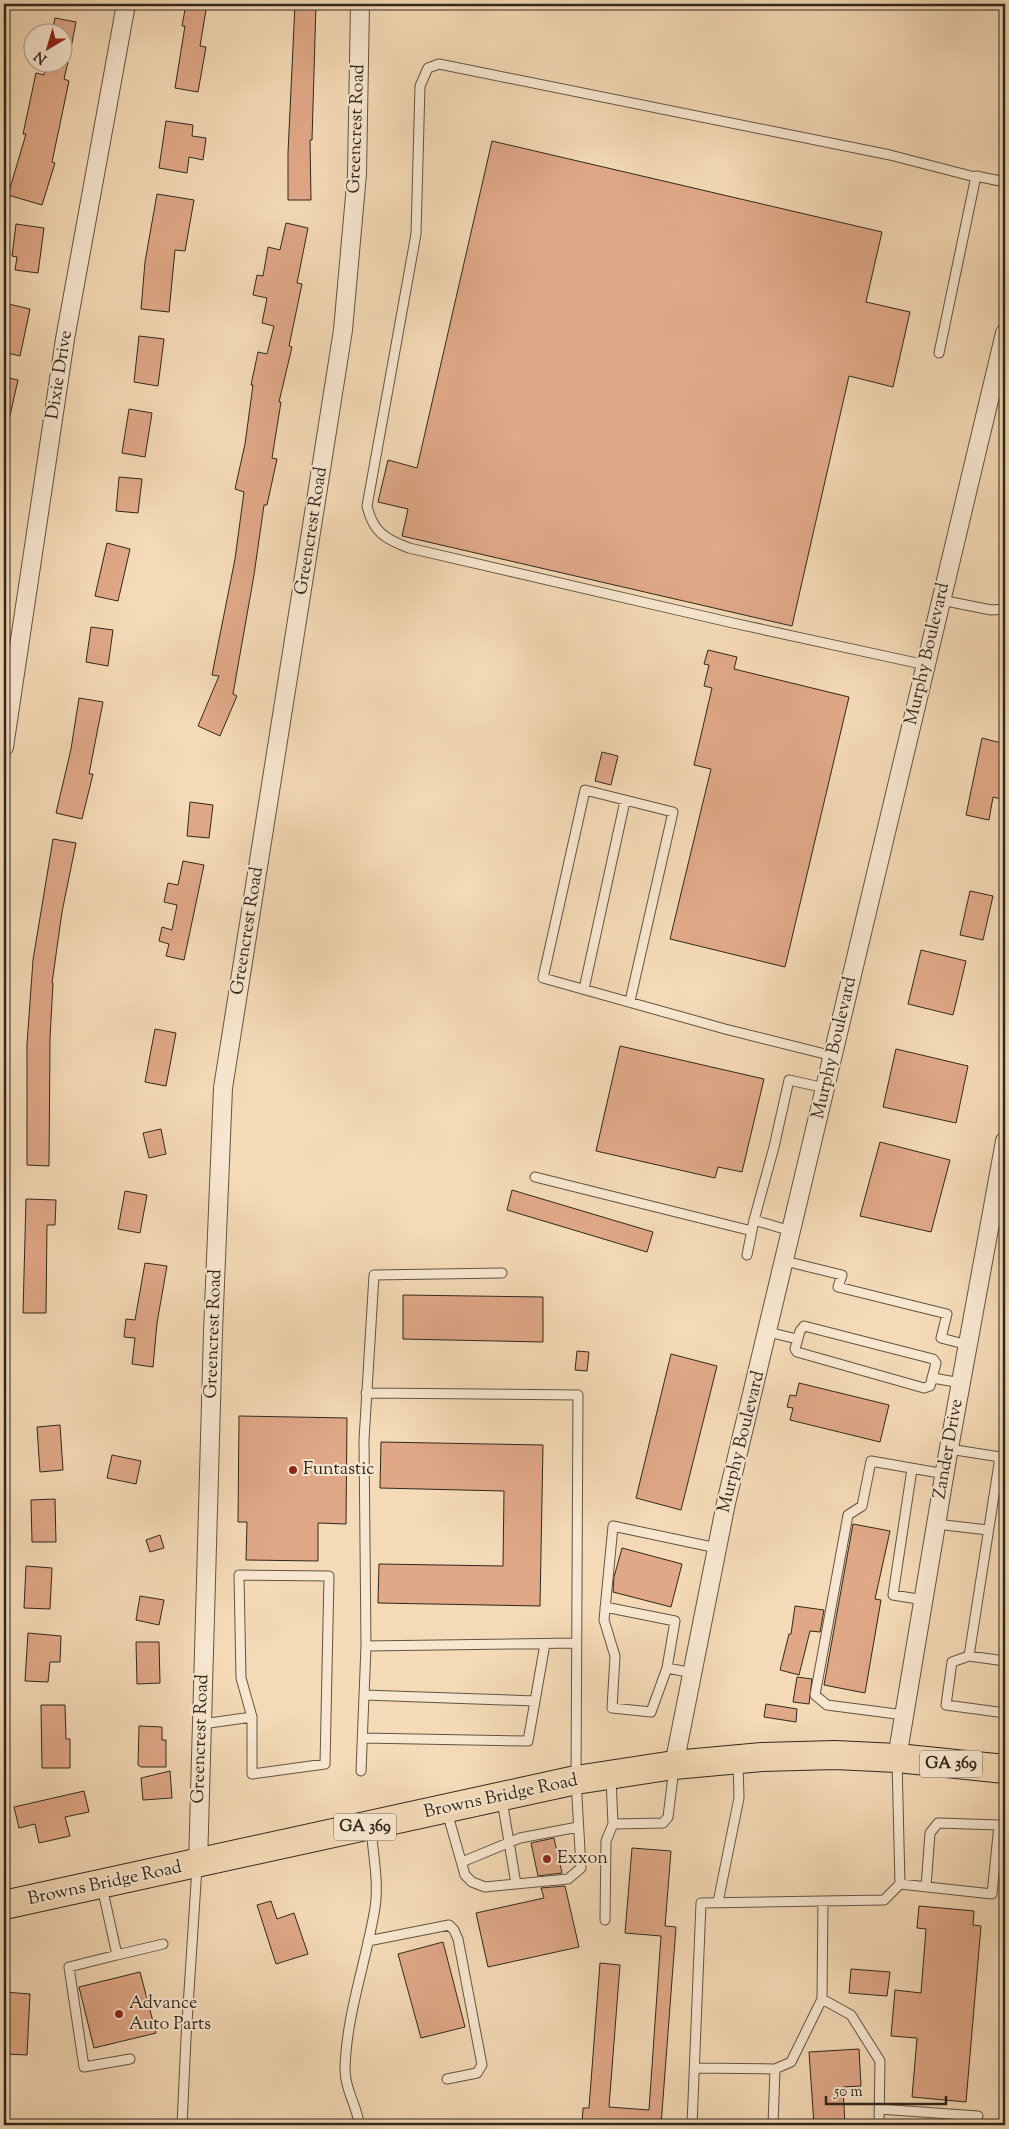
<svg xmlns="http://www.w3.org/2000/svg" width="1009" height="2129" font-family="'Sorts Mill Goudy',serif">
<rect width="100%" height="100%" fill="#f4dab6"/>
<filter id="stains"><feTurbulence type="fractalNoise" baseFrequency=".004" numOctaves="4"/><feColorMatrix values="0 0 0 0 .2 0 0 0 0 .09 0 0 0 0 .02 0 0 0 .5 -.17"/></filter>
<radialGradient id="worn" r=".72"><stop offset=".6" stop-color="#630" stop-opacity="0"/><stop offset="1" stop-color="#630" stop-opacity=".3"/></radialGradient>
<path fill="#e0a887" stroke="#30281c" d="M186,4H207L200,46L206,47L198,92L175,88L185,26H182Z
M295,4H316L312,140H310L311,200H288V153Z
M55,18L76,22L69,58L62,57V32H52Z
M46,62H68L64,79L69,81L52,162L55,163L42,205L8,195L26,134H23L36,73L44,75Z
M166,121L193,125L192,136L206,138L203,160L189,157L187,173L159,168Z
M492,141L882,232L866,302L910,312L893,387L849,376L792,626L402,536L408,509L378,502L388,460L417,468Z
M157,194L194,200L185,251L175,250L169,312L141,309L145,262Z
M286,223L308,228L297,283L302,284L289,346L292,347L279,402H281L272,458L277,459L267,505H264L254,575L233,694L237,696L220,736L198,726L219,676L212,675L235,559L244,492L235,489L245,444L253,385H251L258,352L267,354L274,326L262,323L267,298L253,295L257,275L263,276L268,247L280,250Z
M16,224L44,228L38,273L15,270L17,257L12,256Z
M4,303L30,309L20,356L4,352Z
M139,336L164,339L158,386L134,382Z
M4,377L18,380L9,420L4,419Z
M129,409L152,413L145,457L122,453Z
M119,477L142,479L138,513L116,511Z
M107,543L130,549L118,601L95,596Z
M91,627L113,630L108,666L86,662Z
M708,650L737,657L734,669L849,697L785,967L670,939L711,769L694,765L712,688L704,686L709,665L704,664Z
M79,698L103,702L89,774H93L82,819L56,813L71,749Z
M982,738L1005,744V800L993,797L989,820L966,815Z
M602,752L618,756L611,785L595,781Z
M190,802L213,805L209,838L187,836Z
M53,839L76,843L62,912L52,983H53L50,1038L49,1166L27,1165V1044L33,960Z
M183,861L204,865L184,960L166,956L169,944L159,941L162,927L172,930L177,905L164,902L168,883L178,885Z
M970,891L993,896L983,940L960,935Z
M921,950L966,961L953,1015L908,1004Z
M155,1029L176,1033L166,1086L145,1082Z
M620,1046L764,1079L742,1172L718,1167L715,1178L596,1151Z
M896,1049L968,1066L956,1123L883,1107Z
M161,1129L166,1154L149,1158L143,1133Z
M880,1142L950,1160L931,1232L860,1216Z
M512,1190L653,1232L647,1252L507,1210Z
M125,1191L147,1195L140,1233L118,1229Z
M26,1199L56,1200L55,1225H47L46,1313H23Z
M145,1263L167,1266L157,1323L153,1367L132,1364L135,1338L124,1337L126,1319L135,1320Z
M403,1295L543,1297V1342L403,1339Z
M577,1351L589,1352L587,1371L575,1370Z
M671,1354L717,1366L681,1510L636,1498Z
M799,1383L889,1405L880,1442L790,1420L793,1408L787,1407L790,1395L796,1396Z
M239,1416L347,1418L346,1524L318,1523V1561L246,1560L247,1522H238Z
M60,1425L63,1470L40,1472L37,1427Z
M381,1442L543,1445L540,1606L378,1603L379,1564L503,1566L504,1491L380,1488Z
M112,1455L141,1461L136,1484L107,1478Z
M55,1499L56,1542H32L31,1500Z
M853,1524L890,1531L875,1599L881,1600L865,1693L824,1685Z
M160,1535L164,1548L150,1552L146,1540Z
M622,1548L682,1564L671,1607L613,1592L614,1577Z
M26,1566L52,1568L50,1609L24,1608Z
M140,1596L164,1600L159,1625L136,1620Z
M795,1606L824,1610L820,1632L810,1631L799,1675L780,1670L789,1634H791Z
M28,1633L61,1636L60,1662H50L48,1682L25,1681Z
M136,1642H159L160,1683L137,1684Z
M797,1677L812,1679L809,1704L793,1702Z
M766,1704L797,1709L796,1722L764,1717Z
M41,1705H65L66,1739H70V1768H42Z
M139,1726L162,1727V1740H166V1767H141L138,1765Z
M170,1771L172,1798L143,1800L141,1778Z
M84,1791L89,1812L65,1817L70,1836L39,1843L35,1824L19,1828L14,1807Z
M554,1838L562,1873L538,1876L531,1843Z
M632,1848L671,1851L665,1926L676,1927L661,2125H582L583,2108H589L600,1963L620,1965L609,2107L649,2110L661,1936L625,1933Z
M565,1886L579,1947L488,1967L476,1913L544,1898L541,1888Z
M271,1901L277,1919L294,1913L308,1954L276,1964L257,1905Z
M919,1906L974,1911L973,1925L981,1926L966,2102L912,2097L917,2038L891,2036L895,1990L921,1993L926,1929L917,1928Z
M443,1942L465,2027L421,2038L398,1954Z
M851,1969L890,1972L887,1996L849,1993Z
M140,1972L156,2033L94,2048L79,1987Z
M4,1992L30,1994L27,2055L4,2054Z
M859,2049L861,2086L843,2087L845,2125H814L809,2052Z"/>
<g fill="none" stroke-linecap="round" stroke-linejoin="round">
<g stroke="#615442" stroke-width="11">
<path id="lane" d="M939,353L976,176L1005,182
M941,600L991,610L1005,609
M926,665L733,623L409,548C385,539 373,532 367,506L416,234L420,86L428,68L439,64L890,155L975,177
M584,989L625,801
M630,1001L673,812L585,790L543,978L725,1029L833,1056
M535,1177L752,1231
M754,1220L774,1147L789,1080L825,1088
M747,1255L754,1220L791,1231
M785,1261L842,1275L838,1287L947,1314L941,1338L968,1345
M804,1326L933,1359L936,1363L930,1386L924,1388L797,1352L795,1349L800,1331Z
M768,1332L797,1339
M933,1378L961,1383
M366,1393L578,1395L576,1780L581,1868L568,1879L485,1887L472,1882L465,1875L447,1812
M949,1449L1000,1457L969,1656L1005,1661
M912,1469L893,1595L924,1600
M936,1524L988,1530
M605,1607L675,1621L667,1668L651,1712L612,1708L615,1656L604,1620L613,1526L717,1548
M366,1646L576,1643
M969,1656L952,1662L946,1705L1005,1713
M667,1668L693,1673
M364,1695L535,1701
M904,1715L827,1705L815,1695L848,1515L862,1506L871,1461L945,1474
M202,1724L252,1717V1774L325,1764L329,1576L239,1575L241,1678L252,1717
M363,1738L528,1741L545,1644
M897,1761L900,1884L992,1894L999,1825L938,1823L930,1833L926,1887
M361,1771L366,1646L364,1440L374,1275L502,1273
M611,1778L613,1824L663,1823L668,1817L674,1768
M502,1800L516,1884
M462,1862L520,1838L578,1827
M102,1887L117,1955L69,1967L84,2067L130,2059
M718,1902L739,1798L738,1762
M605,1920L606,1841L613,1824
M368,1941L449,1925L454,1930L458,1939L482,2065L477,2073L447,2079
M117,1955L163,1944
M822,1999L851,2015L880,2061L879,2125
M694,2068L775,2069L791,2062L822,1999L823,1901
M879,2109L978,2116
M182,2125L186,2038L197,1867
M359,2125C358,2107 345,2091 345,2070C346,2015 366,1963 375,1908C379,1883 373,1854 371,1828
M692,2125L701,1903L884,1900L900,1884
M773,2125L775,2069"/>
</g>
<g stroke="#615442" stroke-width="20">
<path id="street" d="M4,747L65,339L126,4
M897,1758L947,1459L1005,1141
M674,1765L726,1503L1005,333
M198,1864L213,1332L223,1088L343,330L357,174L360,4"/>
</g>
<g stroke="#30281c" stroke-width="30">
<path id="primary" d="M4,1905L576,1780L674,1765L762,1757L835,1755L897,1758L1005,1769"/>
</g>
<use href="#lane" stroke="#f8e7d0" stroke-width="9"/>
<use href="#street" stroke="#f8e7d0" stroke-width="18"/>
<use href="#primary" stroke="#f4dab6" stroke-width="28"/>
</g>
<g fill="#8f2418" stroke="#f8e7d0" stroke-width="2">
<circle cx="293" cy="1470" r="5"/>
<circle cx="547" cy="1859" r="5"/>
<circle cx="119" cy="2014" r="5"/>
</g>
<g text-anchor="middle" dominant-baseline="central" stroke-width="4" stroke-linejoin="round" paint-order="stroke">
<g fill="#f8e7d0" stroke="#6c6152" stroke-width="1">
<rect x="920" y="1750.5" width="62" height="27" rx="4"/>
<rect x="334" y="1813.5" width="62" height="27" rx="4"/>
</g>
<g font-size="16" font-weight="bold" fill="#30281c">
<text x="951" y="1764">GA 369</text>
<text x="365" y="1827">GA 369</text>
</g>
<g font-size="18" fill="#30281c" stroke="#f8e7d0">
<text transform="translate(357 129) rotate(-88)">Greencrest Road</text>
<text transform="translate(60 375) rotate(-81)">Dixie Drive</text>
<text transform="translate(312 531) rotate(-81)">Greencrest Road</text>
<text transform="translate(928 654) rotate(-77)">Murphy Boulevard</text>
<text transform="translate(248 931) rotate(-81)">Greencrest Road</text>
<text transform="translate(835 1048) rotate(-77)">Murphy Boulevard</text>
<text transform="translate(214 1334) rotate(-88)">Greencrest Road</text>
<text transform="translate(742 1442) rotate(-76)">Murphy Boulevard</text>
<text transform="translate(949 1449) rotate(-80)">Zander Drive</text>
<text transform="translate(201 1739) rotate(-88)">Greencrest Road</text>
<text transform="translate(501 1797) rotate(-12)">Browns Bridge Road</text>
<text transform="translate(105 1884) rotate(-12)">Browns Bridge Road</text>
</g>
<g font-size="18" fill="#30281c" stroke="#f8e7d0" text-anchor="start">
<text x="303" y="1470">Funtastic</text>
<text x="557" y="1859">Exxon</text>
<text x="129" y="2004">Advance<tspan x="129" dy="21">Auto Parts</tspan></text>
</g>
</g>
<rect width="1009" height="2129" fill="none" stroke="#f4dab6" stroke-width="20"/>
<rect x="5" y="5" width="999" height="2119" fill="none" stroke="#30281c" stroke-width="2.5"/>
<rect x="10" y="10" width="989" height="2109" fill="none" stroke="#30281c"/>
<g transform="translate(48 48) rotate(218)"><circle r="24" fill="#f8e7d0" stroke="#a89b88"/>
<path d="M0-4L9 19L0 12L-9 19Z" fill="#8f2418"/>
<text y="-8" font-size="14" font-weight="bold" text-anchor="middle" fill="#30281c">N</text>
</g>
<path d="M826 2096v8h120v-8" fill="none" stroke="#30281c" stroke-width="2.5"/>
<text x="834" y="2096" font-size="15" fill="#30281c" stroke="#f8e7d0" stroke-width="4" paint-order="stroke">50 m</text>
<rect width="100%" height="100%" filter="url(#stains)"/>
<rect width="100%" height="100%" fill="url(#worn)"/>
</svg>
